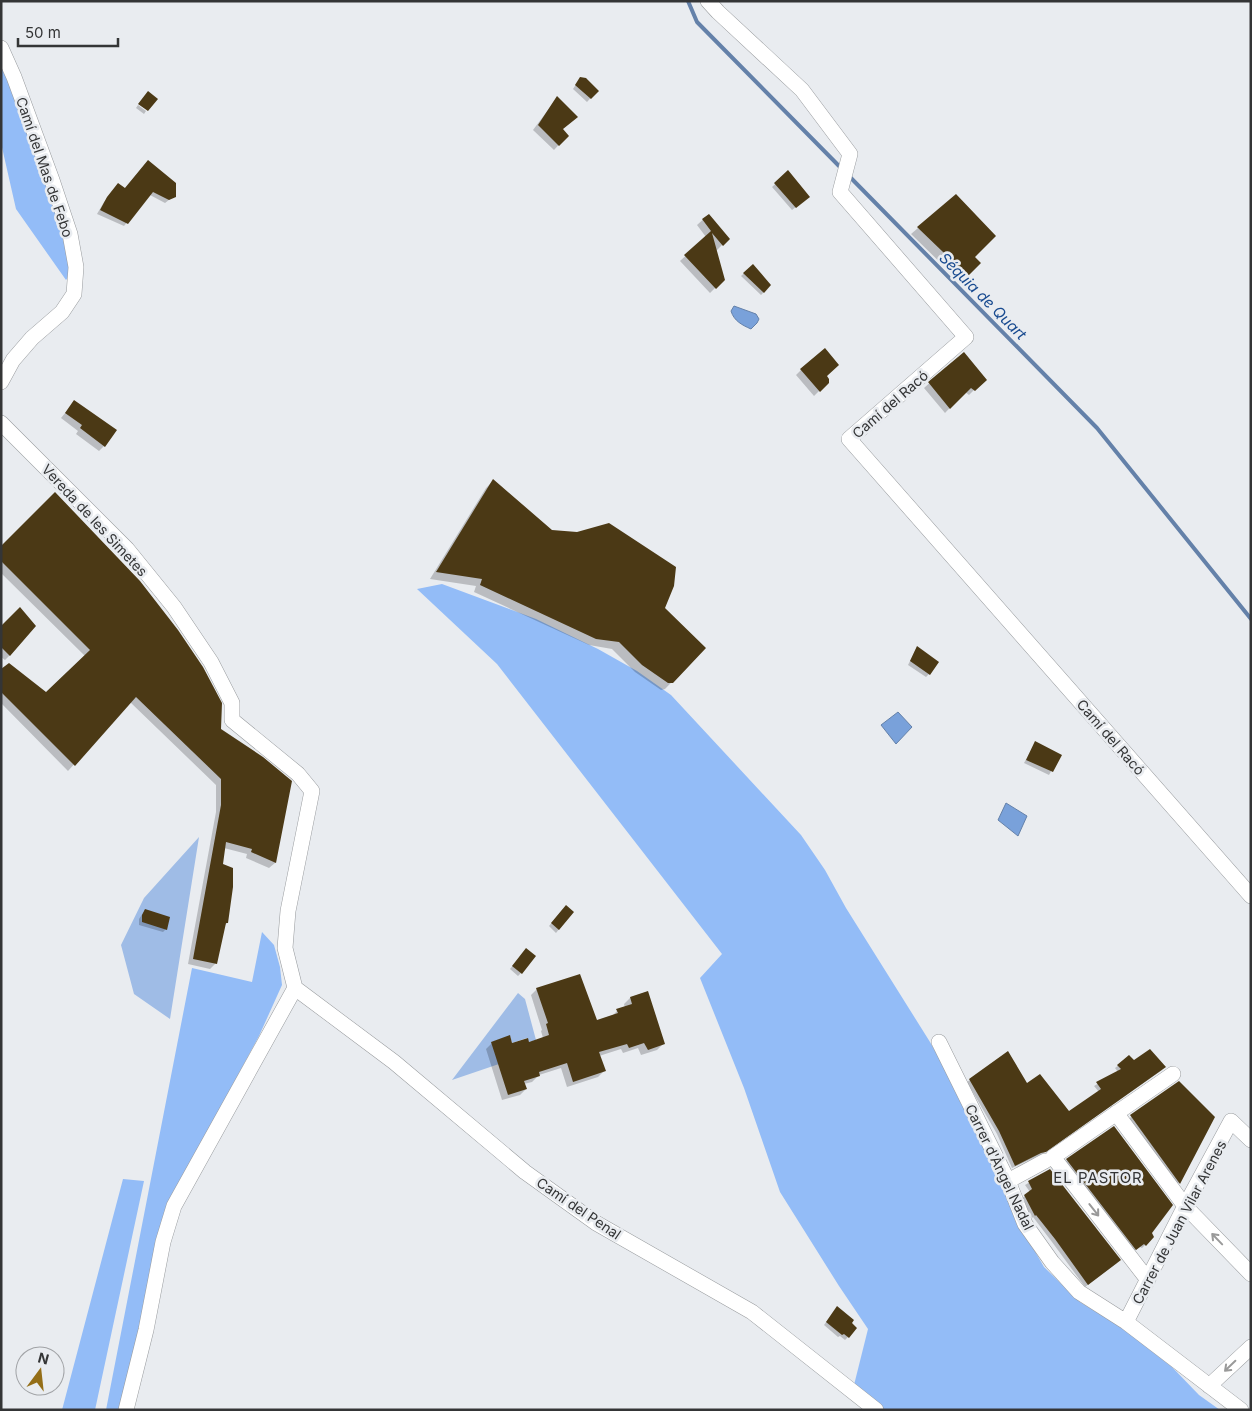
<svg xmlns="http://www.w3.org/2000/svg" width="1252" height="1411" font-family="Inter,sans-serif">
<rect width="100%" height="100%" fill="#e9ecf0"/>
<path fill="#9fbce6" d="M199,837L170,1019L134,994L121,945L144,898Z
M518,993L525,999L536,1040L529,1042L527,1038L512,1043L510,1036L492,1042L499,1064L452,1080Z"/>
<path fill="#93bcf7" d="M1,49L76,267L66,280L16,209L1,143Z
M442,584L536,619L598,649L637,671L671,695L801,835L825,870L846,908L930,1042L1002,1170L1021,1227L1044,1267L1080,1302L1121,1327L1172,1367L1199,1395L1220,1410H882L854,1385L868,1329L839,1286L780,1192L744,1088L700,978L722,954L497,664L417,589Z
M262,932L274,945L280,967L282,985L259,1036L173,1196L119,1410H106L192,968L252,982Z
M123,1179L144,1181L95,1410H62Z"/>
<path fill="#79a1da" stroke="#6481a9" d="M734,306L756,314L759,319L757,323L751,329C742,325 734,321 731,311Z
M898,712L912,727L896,744L881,725Z
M1006,803L1027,816L1018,836L998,820Z"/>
<path fill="#0003" d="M580,78L597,91L587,102L573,89Z
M557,98L577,117L562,129L567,136L554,150L533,130Z
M138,105L146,111L144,114L136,108Z
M145,165L174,196L165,203L150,195L124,226L97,214L104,202L115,188L124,189Z
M788,172L805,200L792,210L772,187Z
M708,215L728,239L716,251L724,279L710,293L680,261L706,237L697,225Z
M918,228L974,257L979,263L960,282L911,234Z
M752,266L764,292L761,295L741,276Z
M963,353L985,379L969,395L965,392L945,413L924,388Z
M801,370L826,376L828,382L814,396L796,375Z
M70,407L104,446L99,451L76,434L78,431L61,418Z
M493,481L551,531L664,609L705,648L665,689L661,690L635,672L612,649L589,645L474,592L476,586L430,579L486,488Z
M1,547L219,729L291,782L275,863L269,868L246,858L247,854L224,848L222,865L227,923L225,925L216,963L210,969L188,964L216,812V785L130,702L68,771L1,703V670L46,693L85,656L1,573Z
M1,628L10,655L5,660L1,657Z
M917,647L929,674L926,677L908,665Z
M1035,743L1060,756L1049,775L1024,763Z
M563,909L573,912L556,933L549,926Z
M145,910L166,929L163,932L139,925V919Z
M523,953L521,973L518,976L510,969Z
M537,989L596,1021L611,1017L617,1011L625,1008L624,1004L630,998L647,992L663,1044L657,1050L641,1055L638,1048L623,1053L621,1049L599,1056L604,1071L598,1077L567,1087L561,1068L539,1075L532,1082L524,1084L526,1089L520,1095L502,1100L486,1049L492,1043H528L543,1038L541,1031L542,1030L531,995Z
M1129,1057L1134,1062L1162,1070L1042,1154L1012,1168L997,1134L967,1082L970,1080L1026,1085L1069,1113L1099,1092L1094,1086L1118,1072L1115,1068Z
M1179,1083L1213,1117L1177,1186L1127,1120Z
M1067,1160L1150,1233L1153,1237L1142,1248L1140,1247L1133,1252L1064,1163Z
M1050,1170L1117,1263L1085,1287L1052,1242L1033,1217L1032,1218L1021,1199L1030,1192L1025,1185Z
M834,1311L848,1337L845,1340L840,1336L838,1337L824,1325Z"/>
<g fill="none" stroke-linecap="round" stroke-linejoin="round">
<path stroke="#6481a9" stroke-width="4" d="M688,1L697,22L841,168
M848,175L1097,428L1251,619"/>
</g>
<path fill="#4b3915" d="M580,77L586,78L599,91L591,99L575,85Z
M148,91L158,99L148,111L138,104Z
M557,96L578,117L563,129L569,136L559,146L538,125Z
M148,160L176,183V197L169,200L153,192L128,224L100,210L107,197L118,183L125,188Z
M788,170L810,197L796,208L774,183Z
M956,194L996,236L975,257L981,263L968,276L917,227Z
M709,214L730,239L723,246L712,233L725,280L716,289L684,255L711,231L702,219Z
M753,264L771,285L764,293L743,273Z
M825,348L839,365L827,376L829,379V383L820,392L800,369Z
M964,352L987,380L975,391L971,388L950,409L928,382Z
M74,400L117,430L105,447L80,428L82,425L65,413Z
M493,479L552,530L577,532L609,523L676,567L674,586L665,608L706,648L673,683H668L642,665L619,642L596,639L480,585L482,579L436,572Z
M55,492L140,581L178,630L203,667L222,703L221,729L263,757L292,781L276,863L251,852L252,849L226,842L223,864L233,868V887L228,923H226L217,964L193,959L221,805V779L136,697L75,766L1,692V669L9,663L46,692L90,650L1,561V546Z
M20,607L36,626L10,656L1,647V626Z
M917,646L939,662L930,675L910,661Z
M1035,741L1062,755L1053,772L1026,760Z
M566,905L574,912L559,930L551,923Z
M145,909L170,917L167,930L142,922V915Z
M526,948L536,956L522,974L512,966Z
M580,974L597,1020L618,1013L616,1009L632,1004L630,997L648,991L665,1044L648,1050L644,1043L629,1048L627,1044L599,1052L606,1071L573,1082L567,1063L539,1072L540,1076L524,1081L527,1089L508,1095L491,1042L510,1035L512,1043L528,1038L529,1042L549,1035L546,1024L548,1023L536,988Z
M1150,1049L1166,1067L1046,1152L1041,1153L1015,1166L999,1131L969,1079L1008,1051L1027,1083L1040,1074L1069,1111L1101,1089L1096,1082L1121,1069L1117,1065L1129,1055L1134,1060Z
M1179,1081L1215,1117L1180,1184L1130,1115Z
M1114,1126L1173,1205L1152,1233L1154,1237L1146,1246L1144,1244L1136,1250L1066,1159Z
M1050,1169L1121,1260L1088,1285L1055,1239L1036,1215L1035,1216L1024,1195L1032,1189L1028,1181Z
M837,1306L854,1320L852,1323L857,1328L849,1338L844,1334L842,1335L826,1322Z"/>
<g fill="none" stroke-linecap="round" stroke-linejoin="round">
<g stroke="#989b9e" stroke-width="16">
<path id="minor" d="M708,1L718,12L802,90L850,154L840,192L966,337L849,439L1251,896
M1,48L14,77L52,180L70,234L76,267L74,294L62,312L32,338L13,360L1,382
M1,423L127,549L174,607L211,662L232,703V720L298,774L312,791L288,911L285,948L295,988
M295,988L394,1062L525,1172L596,1223L752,1312L876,1410
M939,1042L1008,1181L1025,1224L1052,1262L1079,1292L1126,1322L1241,1410
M1116,1113L1185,1206L1251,1274
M1008,1181L1045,1161
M1148,1280L1053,1157L1173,1074
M1126,1322L1185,1206L1231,1121L1251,1140
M1209,1386L1251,1347
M126,1410L146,1330L163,1242L174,1206L295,988"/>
</g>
<use href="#minor" stroke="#fff" stroke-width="15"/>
</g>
<defs><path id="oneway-shaft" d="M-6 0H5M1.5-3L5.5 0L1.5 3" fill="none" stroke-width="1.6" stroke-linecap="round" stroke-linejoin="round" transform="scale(1.25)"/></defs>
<g stroke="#9a9a9a">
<use href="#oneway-shaft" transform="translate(1094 1210) rotate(52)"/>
<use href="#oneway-shaft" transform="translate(1217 1239) rotate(-134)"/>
<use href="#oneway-shaft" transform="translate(1230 1366) rotate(136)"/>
</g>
<g text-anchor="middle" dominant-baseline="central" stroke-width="5" stroke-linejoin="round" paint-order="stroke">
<g font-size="14" fill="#343536" stroke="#e9ecf0">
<text transform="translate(45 167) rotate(71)">Camí del Mas de Febo</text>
<text transform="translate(890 404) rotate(-41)">Camí del Racó</text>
<text transform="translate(95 520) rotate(47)">Vereda de les Simetes</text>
<text transform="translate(1111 737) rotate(49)">Camí del Racó</text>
<text transform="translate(1000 1167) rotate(64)">Carrer d'Àngel Nadal</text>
<text transform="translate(579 1208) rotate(34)">Camí del Penal</text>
<text transform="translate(1179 1222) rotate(-62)">Carrer de Juan Vilar Arenes</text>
</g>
<g font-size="15" font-style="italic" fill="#194b90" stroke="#e9ecf0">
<text transform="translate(983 296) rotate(45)">Séquia de Quart</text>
</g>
<g font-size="15" letter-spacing="1" fill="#343536" stroke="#e9ecf0">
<text x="1098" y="1177">EL PASTOR</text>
</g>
</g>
<rect width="1252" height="1411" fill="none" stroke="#343536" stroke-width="5"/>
<g transform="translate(40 1371) rotate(15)"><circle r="24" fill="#e9ecf0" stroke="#a1a3a6"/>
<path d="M0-4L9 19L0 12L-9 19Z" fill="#946e17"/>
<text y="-8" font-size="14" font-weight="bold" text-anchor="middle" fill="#343536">N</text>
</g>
<path d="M18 38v8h100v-8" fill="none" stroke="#343536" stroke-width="2.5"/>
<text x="25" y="38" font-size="15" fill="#343536" stroke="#e9ecf0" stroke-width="4" paint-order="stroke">50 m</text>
</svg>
